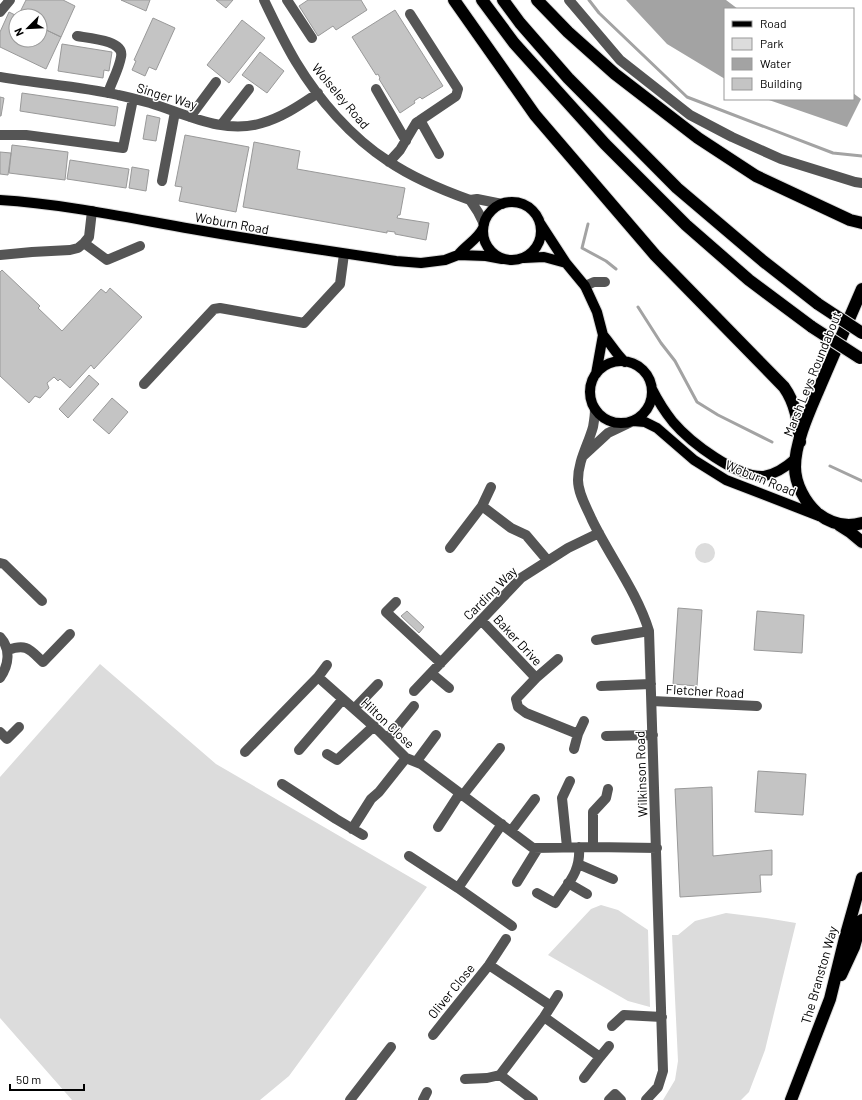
<svg xmlns="http://www.w3.org/2000/svg" width="862" height="1100" font-family="Barlow,sans-serif">
<rect width="100%" height="100%" fill="#fff"/>
<path fill="#dcdcdc" d="M695 553a10 10 0 1 1 20 0a10 10 0 1 1-20 0Z
M100,664L216,764L427,887L289,1076L260,1100H72L0,1018V777Z
M601,905L618,910L648,930L650,1007L628,1001L548,955L591,909Z
M726,913L766,918L796,923L765,1050L749,1092L741,1100H663L675,1080L678,1061L672,935H678L695,921Z"/>
<path fill="#a3a3a3" d="M626,0H726L738,9H725V79L667,44Z
M853,93L861,99L847,127L766,99H853Z"/>
<g fill="none" stroke-linecap="round" stroke-linejoin="round">
<path stroke="#a3a3a3" stroke-width="3" d="M589,0L599,13L687,97L833,153L862,156
M588,224L582,248L606,261L616,269
M638,307L661,343L675,361L697,402L718,415L772,442
M830,466L862,481"/>
</g>
<path fill="#c4c4c4" stroke="#999" d="M26,0H63L75,6L61,37L40,27V16H18Z
M121,0H150L146,11Z
M216,0H233L226,8Z
M308,0H361L367,10L336,30L333,26L318,36L299,6Z
M395,10L443,86L422,99L420,97L414,101L415,103L400,113L379,79L380,78L378,74L376,75L352,37Z
M9,12L17,16L16,40H40V27L61,37L46,69L0,47V32Z
M153,18L175,28L156,70L149,67L145,76L132,70L136,61L134,60Z
M242,20L265,38L229,83L207,65Z
M62,44L112,52L109,71L104,70L103,78L58,71Z
M260,52L284,71L267,93L242,75Z
M22,93L118,107L115,126L20,111Z
M0,97L4,98L1,116H0Z
M147,115L160,118L156,141L143,139Z
M185,135L249,147L236,212L179,201L182,187L175,186Z
M254,142L300,151L297,169L405,188L400,215H398L397,218L429,223L426,240L395,234V232L387,231V233L243,207Z
M12,145L68,152L65,180L9,173Z
M0,152L11,153L8,175L0,174Z
M70,160L129,169L126,188L67,179Z
M132,167L149,170L146,191L129,188Z
M2,270L40,306L38,308L62,331L101,289L106,293L110,288L142,317L94,369L91,365L70,388L60,379L58,381L54,377L47,383L49,388L40,398L35,396L29,403L0,376V272Z
M89,375L99,384L68,418L59,409Z
M112,398L128,412L109,434L93,420Z
M678,608L702,610L697,686L673,684Z
M407,611L424,627L419,633L401,616Z
M757,611L804,615L802,653L754,650Z
M758,771L806,774L803,815L755,812Z
M712,787L713,856L772,850V875H760L761,892L680,897L675,789Z"/>
<g fill="none" stroke-linecap="round" stroke-linejoin="round">
<g stroke="#dbdbdb" stroke-width="12">
<path id="major" d="M0,200C64,204 129,218 192,229C260,241 328,251 396,261L421,263L445,260L458,255L486,256L502,259
M483 231a29 29 0 1 1 58 0a29 29 0 1 1-58 0Z
M540,223L566,263L585,286L597,312L603,335L596,374
M458,255C466,245 478,239 483,228
M524,258L544,257L566,263
M603,335C611,344 616,354 625,362
M590 392a31 31 0 1 1 62 0a31 31 0 1 1-62 0Z
M652,389C658,401 665,412 673,422C690,442 737,478 764,476C776,474 786,467 795,459
M633,421L645,422L657,428L694,460L726,480L819,516"/>
</g>
<g stroke="#dbdbdb" stroke-width="14">
<path id="highway" d="M454,0L535,115L655,255L784,387C796,404 798,422 800,442
M482,0L514,43L605,144L686,225L749,280L812,327
M503,0L520,23L568,78L677,188L763,261L818,304
M537,0L568,32L615,74L698,138L756,176L850,220L862,223
M862,289C848,321 835,352 821,384C811,408 795,441 795,467C795,484 805,502 817,513C830,523 846,528 862,523
M839,525L850,532L862,542
M841,975L854,947L862,920
M791,1100L830,999L845,938L862,878"/>
</g>
<path stroke="#555" stroke-width="10" d="M264,0C274,21 284,42 296,62C319,100 351,137 388,161C413,178 442,190 470,200L477,199L502,204
M287,0L312,38
M569,0L620,60L690,115L732,137L781,159L855,182L862,183
M0,12L10,0
M77,36C88,38 125,40 121,57C119,69 112,81 108,93
M0,77C39,84 79,86 118,95C128,97 139,100 150,103C186,114 224,135 262,123C283,117 300,105 318,93
M376,89L406,141
M190,117L216,82
M420,120L439,154
M221,125L249,89
M0,135H26L123,148L133,99
M389,162L400,150L416,123L456,96L458,89L410,14
M162,181L175,112
M470,200L478,212L484,224
M84,243L107,260L140,246
M0,255L32,252L70,250L78,248L84,243L89,237L92,211
M585,286L594,282H605
M144,384L214,309L220,308L304,323L340,284L344,254
M595,409C595,416 594,421 593,427C588,445 578,461 578,480C578,494 587,508 592,520C610,557 637,592 649,631L663,1071L658,1087L646,1100
M583,456L608,433L629,423
M482,506L491,487
M450,548L482,506L511,528L526,535L548,561
M0,563L4,564L42,601
M396,602L386,612L441,663
M481,620L536,678L516,699L518,707L526,713L578,734L574,749
M0,637C11,649 9,665 0,678
M596,640L649,631
M8,650C27,643 30,650 43,662L70,634
M431,673L449,688
M318,677L327,665
M536,678L558,659
M601,686L651,684
M414,691L521,578L568,548L599,533
M652,701L757,706
M354,709L378,684
M0,732L7,739L19,727
M578,734L584,721
M606,736L653,735
M387,739L414,706
M299,750L343,699
M245,752L318,677L379,731L406,758L421,764L533,848L593,847L657,848
M327,754L337,760L374,726
M416,762L436,735
M282,784L336,819L363,835
M463,795L500,748
M438,827L460,793
M352,829L371,799L379,792L406,758
M511,831L535,799
M567,847L562,798L570,781
M593,847V812L606,798L608,789
M409,856L458,888L502,824
M578,864L613,879
M517,882L538,848
M568,883L587,894
M458,888L512,926
M537,893L555,903C568,883 581,872 579,847
M489,965L551,1006
M544,1017L600,1057L609,1046
M612,1026L624,1015L662,1017
M433,1035L489,965L506,939
M584,1078L600,1057
M465,1079L487,1078L500,1075
M350,1100L391,1047
M423,1100L427,1092
M533,1100L500,1075L544,1017L558,995
M609,1100L615,1094L621,1100"/>
<use href="#major" stroke="#000" stroke-width="10"/>
<use href="#highway" stroke="#000" stroke-width="12"/>
<g stroke="#dbdbdb" stroke-width="14" stroke-linecap="butt">
<path id="highway-bridge" d="M818,304L862,333
M812,327L860,358"/>
</g>
<use href="#highway-bridge" stroke="#000" stroke-width="12"/>
</g>
<g text-anchor="middle" dominant-baseline="central" stroke-width="3" stroke-linejoin="round" paint-order="stroke">
<g font-size="13" fill="#000" stroke="#fff">
<text transform="translate(167 96) rotate(17)">Singer Way</text>
<text transform="translate(341 96) rotate(50)">Wolseley Road</text>
<text transform="translate(232 223) rotate(10)">Woburn Road</text>
<text transform="translate(812 374) rotate(-68)">Marsh Leys Roundabout</text>
<text transform="translate(761 478) rotate(22)">Woburn Road</text>
<text transform="translate(490 593) rotate(-45)">Carding Way</text>
<text transform="translate(518 640) rotate(47)">Baker Drive</text>
<text transform="translate(705 691) rotate(3)">Fletcher Road</text>
<text transform="translate(388 723) rotate(43)">Hilton Close</text>
<text transform="translate(641 774) rotate(-92)">Wilkinson Road</text>
<text transform="translate(819 975) rotate(-74)">The Branston Way</text>
<text transform="translate(451 991) rotate(-51)">Oliver Close</text>
</g>
</g>
<rect x="724" y="8" width="130" height="92" fill="#ffffff" stroke="#999999"/>
<rect x="732" y="21" width="20" height="6" fill="#000000" stroke="#999999"/>
<text x="760" y="28" font-size="12" fill="#000000">Road</text>
<rect x="732" y="38" width="20" height="12" fill="#dcdcdc" stroke="#999999"/>
<text x="760" y="48" font-size="12" fill="#000000">Park</text>
<rect x="732" y="58" width="20" height="12" fill="#a3a3a3" stroke="#999999"/>
<text x="760" y="68" font-size="12" fill="#000000">Water</text>
<rect x="732" y="78" width="20" height="12" fill="#c4c4c4" stroke="#999999"/>
<text x="760" y="88" font-size="12" fill="#000000">Building</text>
<g transform="translate(28 28) rotate(246)"><circle r="19" fill="#ffffff" stroke="#999999"/>
<path d="M0-3L7 15L0 10L-7 15Z" fill="#000000"/>
<text y="-6" font-size="11" font-weight="bold" text-anchor="middle" fill="#000000">N</text>
</g>
<path d="M10 1084v6h74v-6" fill="none" stroke="#000000" stroke-width="2"/>
<text x="16" y="1084" font-size="12" fill="#000000" stroke="#ffffff" stroke-width="3" paint-order="stroke">50 m</text>
</svg>
